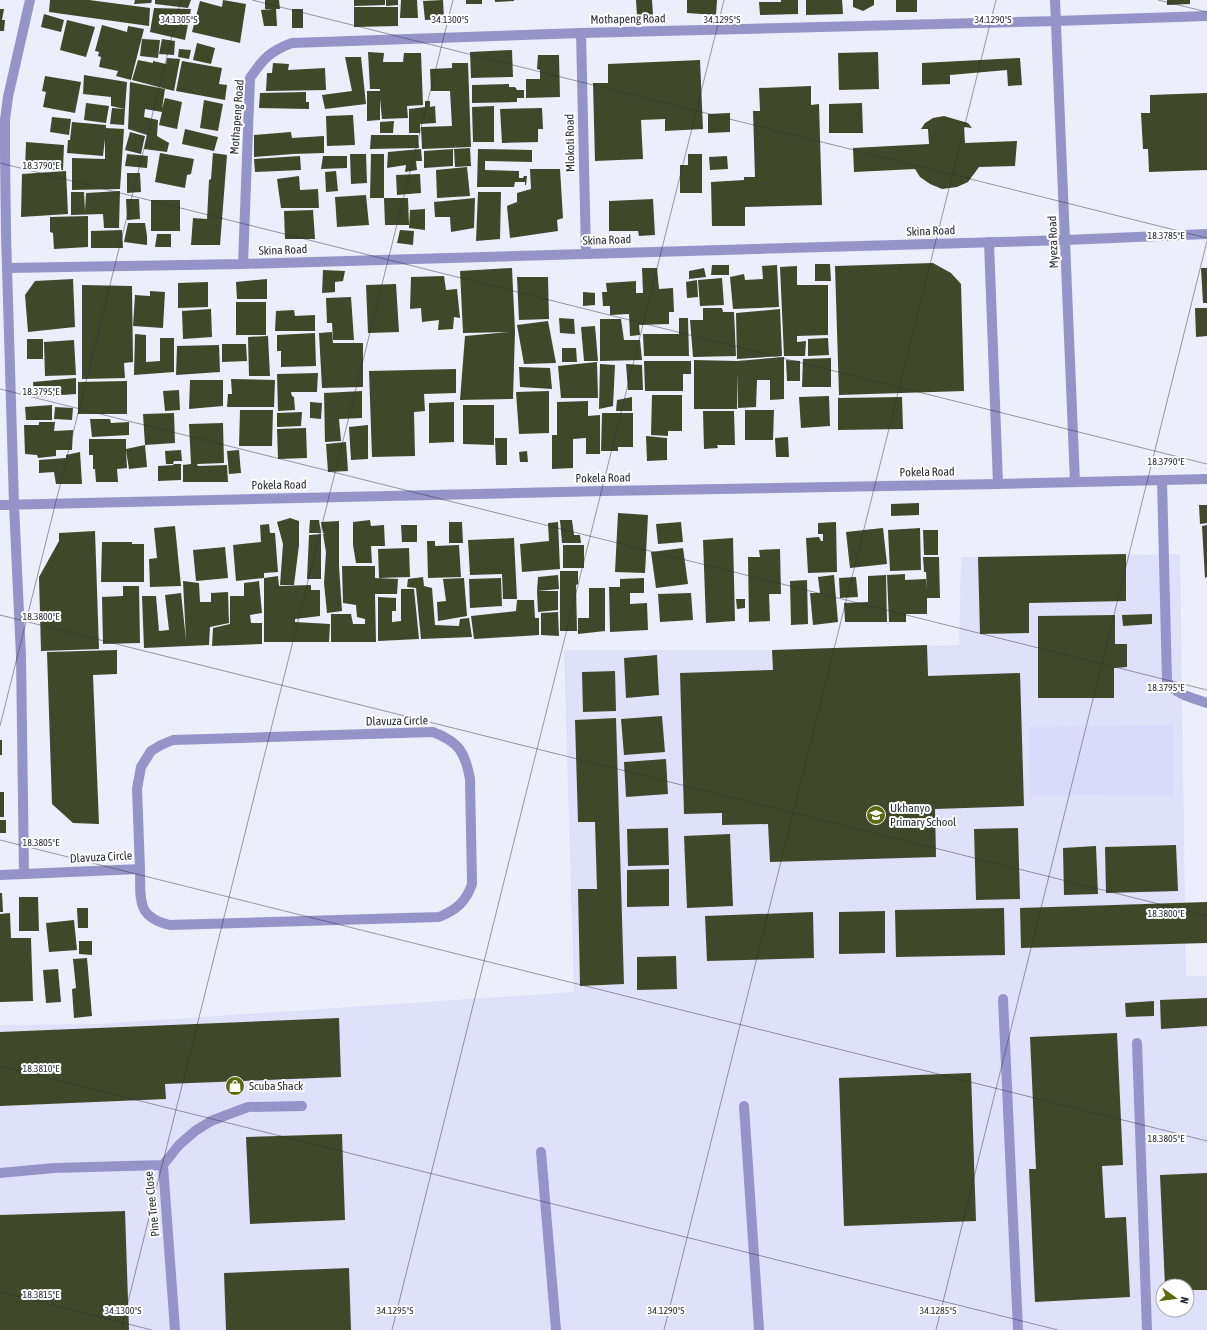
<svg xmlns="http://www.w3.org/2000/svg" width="1207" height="1330" font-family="'Asap Condensed',sans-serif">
<rect width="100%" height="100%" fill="#edeefc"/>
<path fill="#dfe1fa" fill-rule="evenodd" d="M1180,554L1186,976H1207V1330H0V1025L97,1024L574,992L564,650H772L959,645L961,557ZM1163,1286H1187V1310H1163Z"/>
<path fill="#dadbfb" d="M1173,725V795L1030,796L1029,727Z"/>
<path fill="#414729" d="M50,0H89L150,8L149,26L49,12Z
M135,0H152L151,3L134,4Z
M155,0H191L188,8L155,4Z
M223,0L246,4L240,43L192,32L200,1L222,7Z
M265,0H279L280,9H276L277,26H264L261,10L273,9H265Z
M354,0H385V5L354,6Z
M386,0H398V5L386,6Z
M401,0H417L418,18H400Z
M443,0L444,19L425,20L423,1Z
M466,0H482V4H466Z
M495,0H514V1L495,2Z
M636,0H652L653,15L637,16Z
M687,0H717L716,15L687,13Z
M781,0H798V14L760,15L759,2H781Z
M806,0H842L843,14L806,15Z
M853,0H874V5L863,11L853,7Z
M896,0H917V12H896Z
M1167,0H1190V4L1167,5Z
M354,7H398V26L354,27Z
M154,8L191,9L185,40L150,32Z
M0,9H4L2,20H5L4,31H0Z
M292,9H303V28H292Z
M44,14L64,20L61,32L41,27Z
M67,20L95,27L86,57L60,50Z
M102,25L127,32L128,26L144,29L131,80L116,76L118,71L99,67L101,57L98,56L99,52L95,51Z
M142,39L160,40L158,58L140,56Z
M162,39L175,41L174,55L159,54Z
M197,43L215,48L211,64L193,60Z
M179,49L191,50L189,59L178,57Z
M512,50L513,77L471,78L470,52Z
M368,52L384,53L383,62H403L404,53H421L423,105L407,106L408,118L382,119L380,99V120L367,121V91H380V89H370Z
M878,52L879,89L839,90L838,53Z
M538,55H559L560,97L526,98V79H540V70L537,69Z
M345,57H361L366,104L325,109L322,95L352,91Z
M167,58L180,59L174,91L132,80L138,60L153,63V61L166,64Z
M1020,58L1022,85L1008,86L1007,70L950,75V84L922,85V63Z
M700,60L703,129L665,131V119L641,120L643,159L595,161L593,83H608V64Z
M182,61L222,68L219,84L227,85L225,100L176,91Z
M273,63L289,64L288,70L325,68L326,90L266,91L267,73H272Z
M452,63H468L471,147L422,149L421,127L452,126L450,91H431L430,69L452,68Z
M84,75L127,82L125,109L124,125L110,124L112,108L125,109L111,106V97L83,94Z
M45,76L81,82L75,113L43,107L46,92L42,91Z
M130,82L165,89L162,109L165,98L182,102L177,129L159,125L162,112L145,109L144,117L158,120L157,136L169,143L167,152L144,149L147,135L128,129Z
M509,84V87H515L517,90H524V98H517V102L472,103V85Z
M811,86V105L819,104L822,205L745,207V226H712L711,182L744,180V177H755L753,111H760L759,88Z
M306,92V102H309V109L259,108L260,93Z
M1207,93V170L1149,172L1148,149H1143L1141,113H1150V95Z
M204,100L223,104L218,131L200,128Z
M425,101H430V107L435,106L436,123L420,124V133H409V109L425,107Z
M86,103L109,106L106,123L84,120Z
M862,103L863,133H829V104Z
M494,106V142H473L472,107Z
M542,108L543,129H538V142L502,143L500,109Z
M730,113V132L708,133V114Z
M353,115L355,145L327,146L326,116Z
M944,116L968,123L972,128L964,127L965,143L1017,141L1015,166L979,167L968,182L957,187L942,189L930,184L920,177L915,169L854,172L853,148L929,144L928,129H921L925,123L933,118Z
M52,117L71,119L69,135L50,132Z
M394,121L393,133H380V122Z
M72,122L106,125V128L124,129L120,189L72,190V158L105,159V139L103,156L67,153L68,140H70Z
M185,129L218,137L214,151L182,144Z
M130,132L145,136L141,154L125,150Z
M291,132L292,138L324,136V153L293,154L254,157V135Z
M371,135H418L419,148L370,149Z
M26,142L64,145L63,170H25Z
M470,148L471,166L455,167L454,149Z
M421,149L422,161H416L417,170L405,172L406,165L387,168L388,152Z
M453,149V166L424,168V151Z
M478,149L532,150V162L485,161V170L519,171V178H523L524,176H527L526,185H525V182H515L514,187H477Z
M160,153L194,159L191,174L187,175L185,188L155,182Z
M213,153L227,155L220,245H191L193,218L207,219L209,180L211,179Z
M127,154L148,156L147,168L125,166Z
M350,154H366L367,183L351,184Z
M371,154H384V198H370Z
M688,154H702V193H680V165H688Z
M300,156L301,170L255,172L254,159Z
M323,156H347V168L321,169Z
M727,156L728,169L710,170L709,157Z
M467,167L470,196L437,198L436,170Z
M530,169H560L563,218L557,220L558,231L510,238L507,206L517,202V193L531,189Z
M66,171L68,214L21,217L22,174Z
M336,171L338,191L326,192L325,172Z
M127,173H140L141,192L127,193Z
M420,174L421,193L397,195L396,175Z
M299,176L300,190L318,189L319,208H281L277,179Z
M120,191L119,228H104L103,214L71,215V192H84L85,211L86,193Z
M478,192H501L500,239L476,241Z
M366,195L369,225L337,227L335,197Z
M384,198H408L409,225H385Z
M475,198L474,228L451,232L450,217H435L434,202Z
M126,199H139L140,219L127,220Z
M653,199L655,235L639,236L638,231H609V201Z
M151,200H180V231H151Z
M425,209V230L409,228L410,210Z
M313,210L315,239H285L284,211Z
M88,216V247L54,249L53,233L50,232V217Z
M128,223H145L147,236V245L124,242Z
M122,230L123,248H91V231Z
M400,230L414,231L413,245L397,243Z
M157,234H171V247H155Z
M933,263L951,273L961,284L964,391L839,395L835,266Z
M815,264H830L831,281H815Z
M712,265H729V275H711Z
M777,265L779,307L733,309L730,277L744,274L745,280L763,279L762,266Z
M797,266V285H828V335L797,336V342L806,341L805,356H784L780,267Z
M512,268L515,331L513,399L460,400L465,336L509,332L463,333L460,271Z
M642,268H657L659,289L673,288L674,312H669V324L639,325L640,335L630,336L629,314L610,315V306H603L602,292H607L606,283L636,281V293H643Z
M704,268L706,277L689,279V271Z
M1201,268H1207V303H1203Z
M323,270L345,271L343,281L335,282V292L322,293Z
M444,276L446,290L457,289L460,318L454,317L453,329L438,330L439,320L422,322L421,308L410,309L411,277Z
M517,277H548L549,319L519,320Z
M722,278L724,305L700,306L698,280Z
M73,279L75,327L28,332L25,295L35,281Z
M267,279V299H237L236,282Z
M697,280L698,297L687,298L686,282Z
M208,282V307L178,308V283Z
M396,284L399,332L368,333L366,285Z
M82,285L132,286L133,362L124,363L125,378L82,379Z
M150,291L165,292L163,328L133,326L135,295L150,296Z
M583,292L595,293V305L583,306Z
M351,297L354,340H333L332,323H327L326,298Z
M236,302H266V335H236Z
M703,308H722L723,312H734L736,356L693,357L690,320H703Z
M1195,308H1207V336L1196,337Z
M211,309L212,337L183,339L182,311Z
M780,309L782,356L737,359L736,313Z
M294,310L295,316L315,315V331H275L276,311Z
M559,318L574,319L575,334L560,333Z
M679,318H688L689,356H644L643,334H679Z
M600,319H621L624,340H640L642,360L600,361Z
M548,321L556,363L524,364L517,325Z
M595,326L598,361H584L581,327Z
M332,332L333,343H363V387L322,388L319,333Z
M315,333L316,366L281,367V351H277V335Z
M135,334L146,335V362L160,361V338H174V372L134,375Z
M268,336L270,376H249L248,337Z
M828,338L829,355L808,356V339Z
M27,339H43V359H27Z
M74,340L76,375L45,376L44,342Z
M222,344H246L247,361L222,362Z
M219,345L220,372L176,375L177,346Z
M562,348H576L577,362H562Z
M784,357V399L770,400V380H757L756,407L738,408L737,373V409H694V360L737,361Z
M831,358V387H802L803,359Z
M786,360L800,361V381H787Z
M644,361H691V374H683V391H645Z
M597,362L598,398H561L558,366Z
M600,364L615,365L613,406L599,409Z
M626,364L642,365L643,390H628Z
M519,367L550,368L552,389L520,387Z
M456,369V393L424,394L425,411L414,412L415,456L372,457L369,371Z
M318,373L317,392H291L292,396L294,397L295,410L278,411L277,374Z
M76,378V394L34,397L33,382Z
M231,379L275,380L274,407H227L228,394H232Z
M190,380H223V406L189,409Z
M127,381V414H78V382Z
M179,390L180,410L165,411L163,391Z
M362,391V418L339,419L341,441L325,442L324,393Z
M549,391V433L519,434L516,392Z
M652,395H682V431H668V436L651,435Z
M829,396L830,426L801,428L799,397Z
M632,397V411H616L617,400Z
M902,397L903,429L838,430V398Z
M588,401V416L600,415V454H586V438L573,439V468L552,469V435H557V402Z
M310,402L322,403L321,419L310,418Z
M454,402V442L429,443V403Z
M52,405V420H26L25,407Z
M463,405H494V445L463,444Z
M55,407L73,408L72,420L54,419Z
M240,410H273L272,446H239Z
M745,410H774L773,440H745Z
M703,411H734L735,445H717L718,448L704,449Z
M302,412L301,426L277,427V413Z
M174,413L175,443L145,445L143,414Z
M602,413H633V447H618V451H601Z
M90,419H110L111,423L129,422V435L92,437Z
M39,422H55L54,431L73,430L72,450H56V456L38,458L37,455L25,454L24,425H39Z
M223,423L224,463L197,464L198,466L227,465L228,482H183V465L191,464L189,424Z
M368,425V459L351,460L349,427Z
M306,428L307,458L278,459L277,429Z
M646,436L667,438V460L647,461Z
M788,437L789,457H776L775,438Z
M495,438H507V465H496Z
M89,439H126V449L145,445L147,467L129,469L126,450L127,468L117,469L118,482H96L95,469H93V455H89Z
M346,442L348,471L328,472L326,444Z
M181,450L182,461H174L173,464H166L165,451Z
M239,450L241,473L229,474L227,451Z
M527,451L528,462H520L519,452Z
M80,452L82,484H56L54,472L39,473V460L66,458V455Z
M173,464H181V480L158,481V466L174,465Z
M919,503V515L891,516V504Z
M1199,505H1207V523L1200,524Z
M618,513L648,515L645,573L615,572Z
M290,518L299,521V545L294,585H280L283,544L277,522Z
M310,520H319L321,533H309Z
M370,520L371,526L384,525L385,546H371L372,563H356L353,545V522Z
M560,520H572L574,535H580L581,543H562Z
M339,521V566L342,611L327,613L324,583L326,552L323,534L325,533H323L321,522Z
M449,522H462L463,543H449Z
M558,522L560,569L522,572L520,544L549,541L548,523Z
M681,522L683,542L658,544L656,524Z
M836,522L837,572L808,573L806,538L819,537L821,541H823V534H818V523Z
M269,524L270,533H275L278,572L264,573V578L236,581L233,545L261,542L260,525Z
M401,525H417V542H402Z
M1207,525V577L1205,578L1202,526Z
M175,526L181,586L150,587L149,559L157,558L154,528Z
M883,528L887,564L850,568L846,532Z
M920,528L921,570L890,571L888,530Z
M923,530H938V555H924Z
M95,531L99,649L41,651L39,577L59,541V533Z
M321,534V579H307L309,535Z
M514,538L517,599H503L502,574L470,575L468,540Z
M733,538L735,621L706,623L703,540Z
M427,541H435V546L459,545L461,577L428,578Z
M102,542H132V544H144V582H101Z
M563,545H584V568H563Z
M225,547L228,578L196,581L193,550Z
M409,548L410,577L379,578L378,549Z
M683,548L688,584L656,588L651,552Z
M780,549L781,594H769L770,621L749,622L748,557H760L759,550Z
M1126,554V601L1029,603V633L980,634L978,557Z
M923,557H939L940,598H927V614H906V622H889L887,575L905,574V580L926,579L927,590L926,572H924Z
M342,566H375V578L398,579L397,594H375L376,642H331V614H351L353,624H365V619L357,617L356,605L343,603Z
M560,571H578V584L576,585L577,631H560Z
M558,575L559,589L537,591L538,577Z
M834,575L838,622L813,625L810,593H820L818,577Z
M886,575L887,622H845L844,603L868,602V576Z
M278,576L279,586L311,585V590H320V616L295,619V622L330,624L329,642H264V578Z
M423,577L424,586L432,588L435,625L459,626L460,619L469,618L472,637L421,639L416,588L407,587L408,579Z
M856,577L858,597L840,598L839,578Z
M464,578L467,616L438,621L437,602L446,601L443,579Z
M501,578L502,606L470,608L469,579Z
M644,578V593H630V604L647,603L648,630L610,632L609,587H620V579Z
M807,580L808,624L791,625L790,581Z
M183,581L199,583L200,602H211V593L228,592L229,623L210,627L209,645L144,648L142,596H156L159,631L169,630L165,595L181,593L186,640Z
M259,581L262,613L250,615L251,623H262V644L212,646L213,628L230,624V596H244V583Z
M123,586H139L140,643L103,644L102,597L123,596Z
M589,588H605V631L578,634V618H589Z
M401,589H414L419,639L378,641V597L396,598V611H392V622L401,621Z
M537,591H558V610L538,612Z
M691,593L693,620L660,622L658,594Z
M736,599H745V608L737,609Z
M517,600H534L535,618H539V635L474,639L471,616L516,611Z
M558,612L559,636L541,635V613Z
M1152,614V624L1123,626L1122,615Z
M1115,615V644H1127V667L1114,668V698H1038V616Z
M927,645L928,676L1020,673L1024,806L935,809L936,857L770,862L768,824L722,825V813L684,814L680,673L773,670L772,650Z
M117,650V674L93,675L99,824L73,823L52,804L47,652Z
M657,655L659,695L626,698L624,658Z
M615,671L616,711L583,712L582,672Z
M662,716L665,752L624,755L621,719Z
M616,718L624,984L580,986L578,889H597L595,822H578L575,720Z
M0,740H2V755H0Z
M666,759L668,794L626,797L624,762Z
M0,792H4V817H0Z
M0,820H6V833H0Z
M668,828L669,865L628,866L627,829Z
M1018,828L1020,899L976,900L974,829Z
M730,834L733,906L687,908L684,836Z
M1176,845L1178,891L1106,893L1105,847Z
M1096,846L1098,894L1064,895L1063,848Z
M669,869V906L627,907V870Z
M0,893H2L3,912H0Z
M19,897H38L39,931H19Z
M1207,902V943L1021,948L1020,908Z
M77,908H88V928H78Z
M1004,908L1005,955L896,957L895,910Z
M885,911V953L839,954V912Z
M813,912L814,958L707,961L705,916Z
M10,913L11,938H31L33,1001L0,1002V914Z
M74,920L77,950L49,952L46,923Z
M79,941H92V955L79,954Z
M676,956L677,989L637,990V957Z
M87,958L92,1016L74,1018L72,989L76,988L73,959Z
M58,969L61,1002L46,1003L43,970Z
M1207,998V1026L1161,1029L1160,1000Z
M1154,1001V1016L1126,1017L1125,1003Z
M339,1018L341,1077L165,1084L166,1099L0,1106V1032Z
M1117,1033L1123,1165L1102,1166L1105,1218L1126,1217L1130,1297L1035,1302L1029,1169H1036L1030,1037Z
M971,1073L976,1221L844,1226L839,1078Z
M342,1134L345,1220L250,1224L246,1137Z
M1207,1173V1290H1187V1286H1165L1160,1175Z
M125,1211L129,1330H0V1215Z
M349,1268L351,1330H226L224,1273Z"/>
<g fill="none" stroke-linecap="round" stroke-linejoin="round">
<path stroke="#9494c9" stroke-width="10" d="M989,242L998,484
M1162,480L1167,681C1174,694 1193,698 1207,703
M24,874L140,869L137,789L141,767L151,751L161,745L173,740L433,732C459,742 465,752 470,779L472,884C466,902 456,910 439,917L170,925C135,917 141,898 140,869
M1003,999L1018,1330
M1137,1043L1147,1330
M744,1106L759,1330
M541,1152L556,1330
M163,1165L179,1145L195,1131L211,1121L248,1107L302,1106
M0,1173L54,1168L163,1165L175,1330"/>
<path stroke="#9494c9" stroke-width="10" d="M1055,0L1075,482
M581,33L586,253
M243,264L250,78C263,59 270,51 292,43L581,33L1056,21L1207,16
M7,268L243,264L1066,240L1207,234
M0,505L604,491L998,484L1207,479
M0,875L24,874L21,656L14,505L6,233L5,152V120L8,97L30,0"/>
</g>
<path fill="none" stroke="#2c2c39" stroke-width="1" stroke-opacity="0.45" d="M252,0L1207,238M1158,0L1207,12M0,163L1207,464M0,389L1207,690M0,615L1207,916M0,726L181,0M0,840L1207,1141M0,1066L1058,1330M0,1292L152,1330M121,1330L453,0M392,1330L724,0M664,1330L996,0M936,1330L1207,241"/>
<defs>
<g id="school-disc" transform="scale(1)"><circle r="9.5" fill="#5c6911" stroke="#fff"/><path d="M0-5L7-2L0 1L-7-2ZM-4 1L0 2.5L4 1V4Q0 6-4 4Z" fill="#fff"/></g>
<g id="shop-disc" transform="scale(1)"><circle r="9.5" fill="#5c6911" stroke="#fff"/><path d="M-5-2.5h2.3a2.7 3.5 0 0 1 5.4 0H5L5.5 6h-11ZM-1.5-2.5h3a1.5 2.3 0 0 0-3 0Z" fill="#fff"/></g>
</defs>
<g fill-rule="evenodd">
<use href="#school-disc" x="876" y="815"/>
<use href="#shop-disc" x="235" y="1086"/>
</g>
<g text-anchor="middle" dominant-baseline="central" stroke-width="4" stroke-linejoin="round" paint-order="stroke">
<g font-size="12" fill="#2c2c39" stroke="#fff">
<text transform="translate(628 19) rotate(-1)">Mothapeng Road</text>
<text transform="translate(237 117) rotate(-86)">Mothapeng Road</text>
<text transform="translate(570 143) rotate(-91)">Mlokoti Road</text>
<text transform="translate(931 231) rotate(-2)">Skina Road</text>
<text transform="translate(607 240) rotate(-2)">Skina Road</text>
<text transform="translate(1053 242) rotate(-92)">Myeza Road</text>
<text transform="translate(283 250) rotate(-2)">Skina Road</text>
<text transform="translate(927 472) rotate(-1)">Pokela Road</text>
<text transform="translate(603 478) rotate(-1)">Pokela Road</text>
<text transform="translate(279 485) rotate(-1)">Pokela Road</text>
<text transform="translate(397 721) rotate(-1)">Dlavuza Circle</text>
<text transform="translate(101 857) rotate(-3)">Dlavuza Circle</text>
<text transform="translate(152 1204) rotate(-96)">Pine Tree Close</text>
</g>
<g font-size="12" fill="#2c2c39" stroke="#fff" text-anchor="start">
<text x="890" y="808">Ukhanyo<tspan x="890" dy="14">Primary School</tspan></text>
<text x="249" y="1086">Scuba Shack</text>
</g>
</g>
<g font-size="10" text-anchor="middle" fill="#2c2c39" stroke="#fff" stroke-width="4" stroke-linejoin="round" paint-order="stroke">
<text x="179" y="23">34.1305°S</text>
<text x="450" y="23">34.1300°S</text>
<text x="722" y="23">34.1295°S</text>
<text x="993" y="23">34.1290°S</text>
<text x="41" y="169">18.3790°E</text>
<text x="1166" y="239">18.3785°E</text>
<text x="41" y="395">18.3795°E</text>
<text x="1166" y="465">18.3790°E</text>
<text x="41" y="620">18.3800°E</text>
<text x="1166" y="691">18.3795°E</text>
<text x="41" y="846">18.3805°E</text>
<text x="1166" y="917">18.3800°E</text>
<text x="41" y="1072">18.3810°E</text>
<text x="1166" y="1142">18.3805°E</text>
<text x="41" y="1298">18.3815°E</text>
<text x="123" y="1314">34.1300°S</text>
<text x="395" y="1314">34.1295°S</text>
<text x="666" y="1314">34.1290°S</text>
<text x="938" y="1314">34.1285°S</text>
</g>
<g transform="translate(1175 1298) rotate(104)"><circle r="19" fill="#ffffff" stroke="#ababb0"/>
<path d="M0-3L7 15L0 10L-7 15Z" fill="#5c6911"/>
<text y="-6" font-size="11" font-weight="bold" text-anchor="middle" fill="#2c2c39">N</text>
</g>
</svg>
